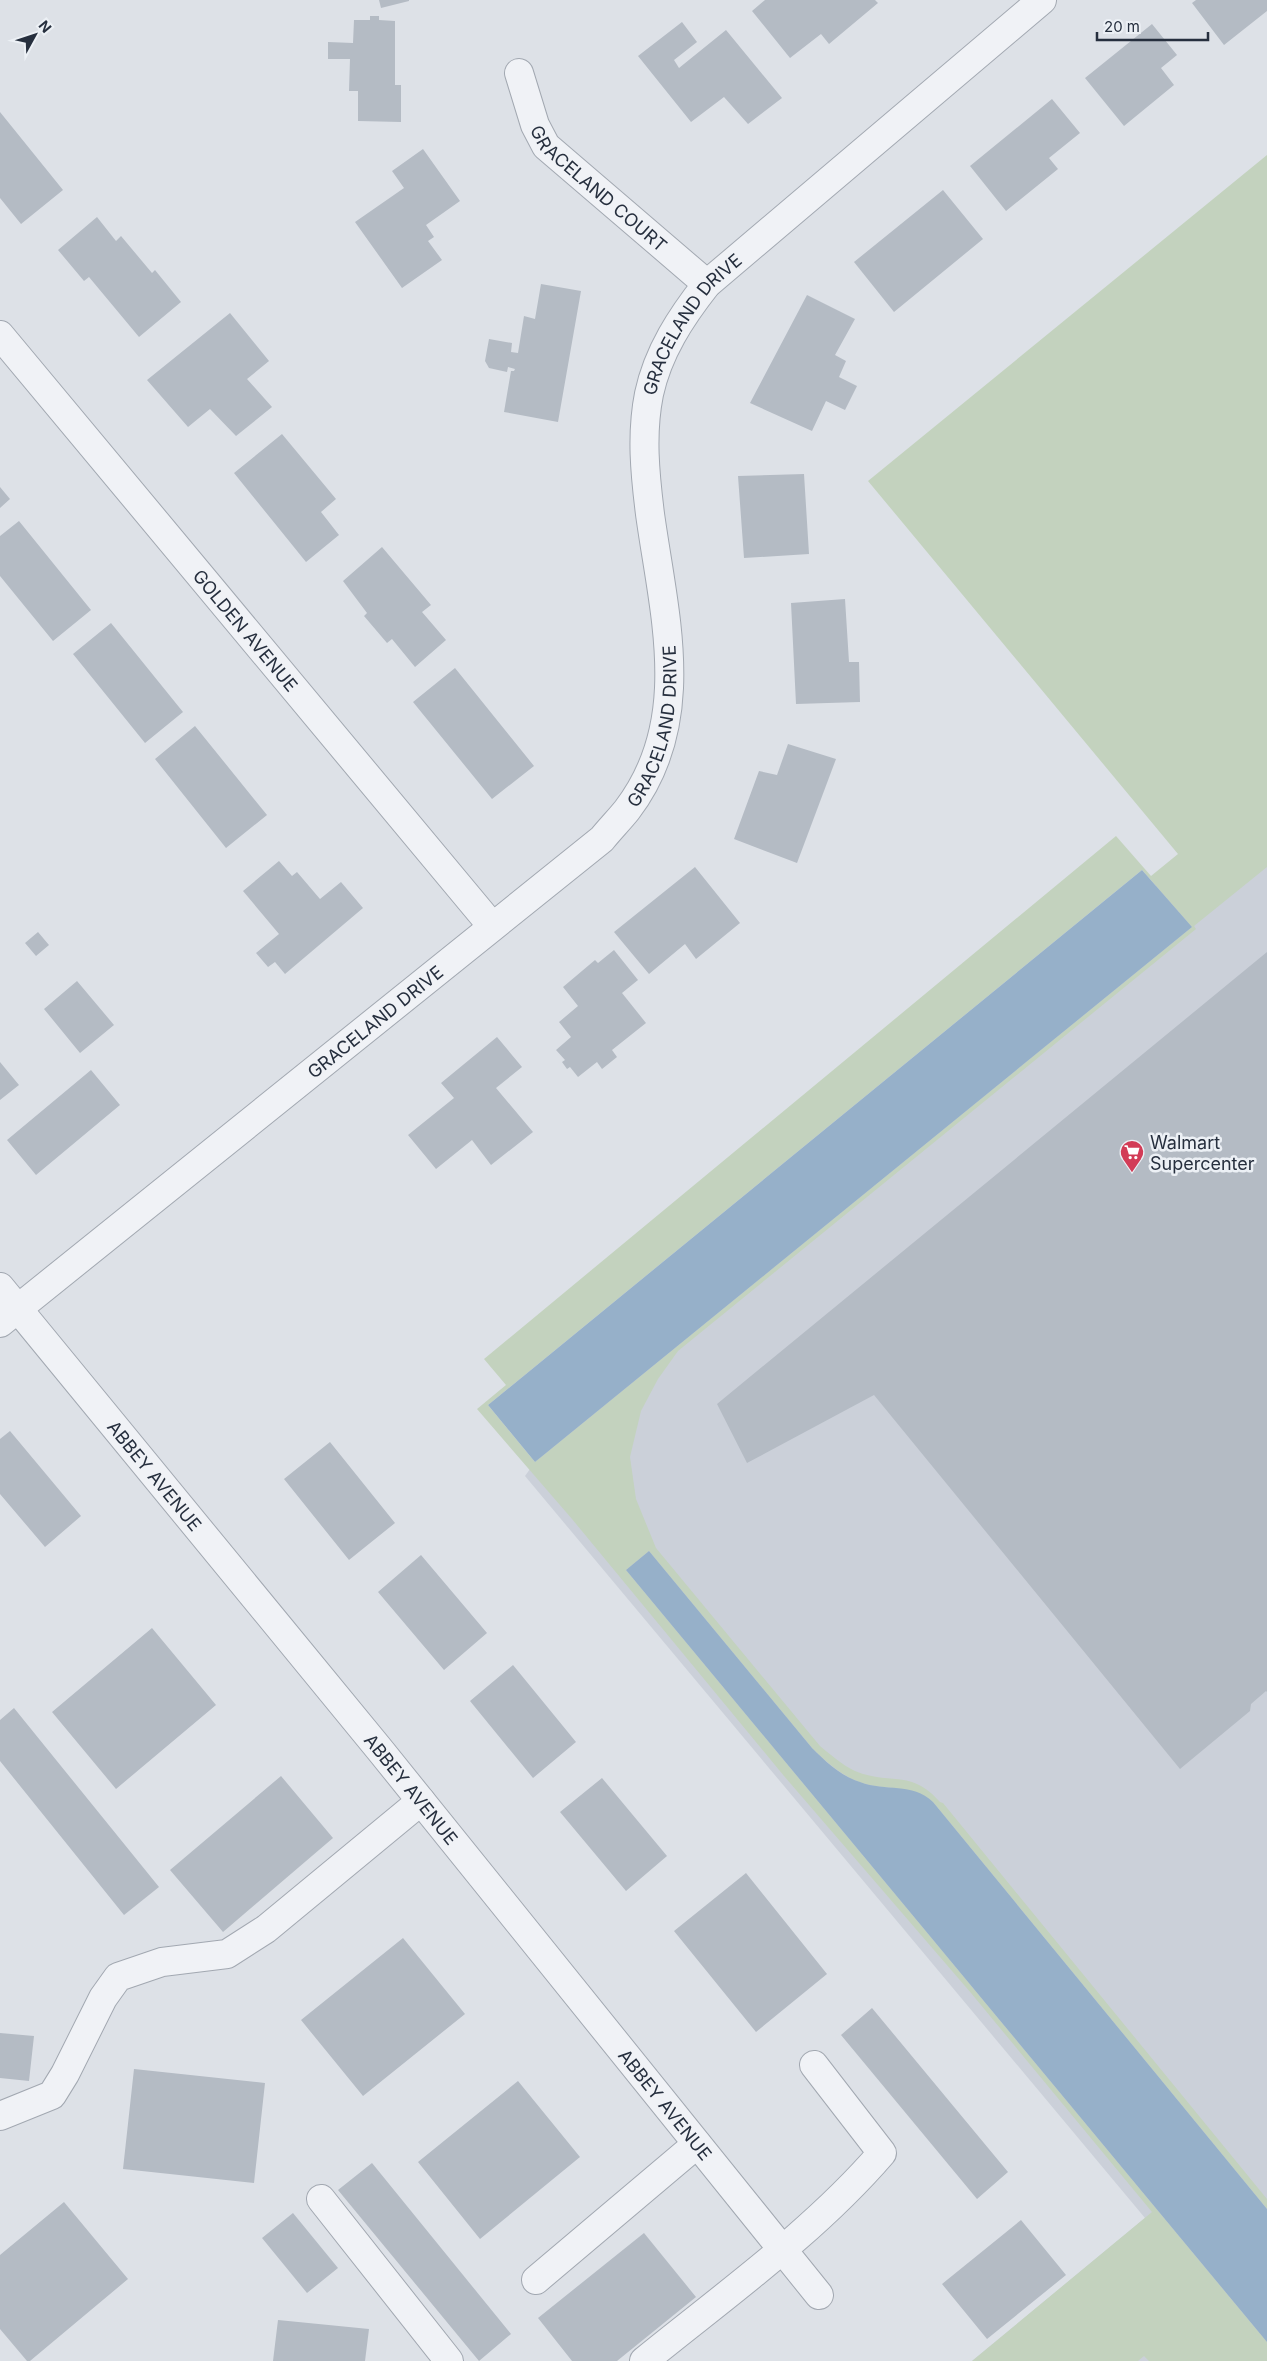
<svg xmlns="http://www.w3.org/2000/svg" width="1267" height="2361" font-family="Inter,sans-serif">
<rect width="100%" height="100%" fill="#dde1e7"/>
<path fill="#cbd0d9" d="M1267,783V2361H972L1145,2218L525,1476L535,1462Z"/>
<path fill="#c3d2be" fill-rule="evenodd" d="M1267,155V867L1194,926L1196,929L678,1351L658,1379L641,1411L630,1457L636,1499L656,1548L820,1746C830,1754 842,1765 855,1771C891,1786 910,1768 940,1802L943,1803L1267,2199V2209L933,1802C913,1784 884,1791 859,1782C841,1775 826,1762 812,1748L649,1551L626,1570L1267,2342V2361H1149L1144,2356L1138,2361H972L1152,2212L971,1993L784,1776L572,1519L477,1409L506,1385L484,1359L1116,836L1151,876L1178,854L868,481ZM1142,870L1192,927L535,1462L488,1405Z"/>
<path fill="#96b0c9" d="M1142,870L1192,927L535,1462L488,1405Z
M649,1551L812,1748C826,1762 841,1776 860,1782C886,1792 912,1782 933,1802L1267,2209V2342L626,1570Z"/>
<path fill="#b4bbc4" d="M379,0H409V1L381,8Z
M765,0H875L878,3L829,44L821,34L790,58L752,11Z
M1196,0H1267V11L1224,45L1192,3Z
M370,16H379V20L395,21V85H401V122L358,121V91H349L350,59H328V42L353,43L354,20H370Z
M682,22L697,42L674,60L679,68L726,30L782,98L748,124L724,97L691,122L638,56Z
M1152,24L1177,55L1161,68L1174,85L1124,126L1085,78Z
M1052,99L1080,133L1049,158L1058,169L1006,211L970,166Z
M0,112L63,190L21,224L0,198Z
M423,149L460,201L426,225L434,237L428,241L442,260L402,288L355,222L404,188L392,171Z
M943,190L983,239L894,312L854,262Z
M97,217L116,241L121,236L152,273L155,270L181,302L139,337L89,277L84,281L58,250Z
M541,284L581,291L558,422L504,412L511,371H514L515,369L508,367L507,372L489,368L485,361L489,339L512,343L511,352L518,353L524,316L535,319Z
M807,295L855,319L835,355L846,361L839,377L857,386L845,410L826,401L812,431L750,403Z
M230,313L269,361L247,379L272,407L236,436L210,409L188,427L147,380Z
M282,434L336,499L321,512L339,535L306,562L234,473Z
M804,474L809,554L744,558L738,476Z
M0,487L10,499L0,508Z
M19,521L91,610L53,641L0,576V536Z
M382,547L431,605L422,612L446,640L415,667L392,639L387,643L364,616L367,613L343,581Z
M845,599L849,662H859L860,702L796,704L791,603Z
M111,623L183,712L145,743L73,654Z
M455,668L534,766L492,799L413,702Z
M195,726L267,815L226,848L155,759Z
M788,744L836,759L797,863L734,839L759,771L777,775Z
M279,861L292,876L297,872L320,899L341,882L363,908L285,974L275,962L268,967L256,953L279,934L243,891Z
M695,867L740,923L696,959L685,944L649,974L614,932Z
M38,932L49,945L36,956L25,943Z
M614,950L638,980L622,993L646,1023L612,1050L617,1057L602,1069L597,1062L578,1077L570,1067L567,1069L562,1062L565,1060L556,1050L571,1037L559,1022L578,1006L563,987L595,960L598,963Z
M1267,952V1692L1266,1691L1251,1704L1250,1711L1180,1769L874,1395L747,1463L717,1404Z
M77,981L114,1025L80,1053L44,1009Z
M497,1037L522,1067L496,1088L533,1132L491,1165L472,1140L436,1169L408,1135L454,1098L441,1083Z
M0,1062L19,1085L0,1100Z
M91,1070L120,1105L36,1175L7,1140Z
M10,1431L81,1516L45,1547L0,1494V1439Z
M330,1442L395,1523L349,1560L284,1479Z
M421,1555L487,1633L444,1670L378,1592Z
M152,1628L216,1705L116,1789L52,1712Z
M513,1665L576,1742L533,1778L470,1701Z
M14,1708L159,1887L124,1915L0,1761V1720Z
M281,1776L333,1838L223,1932L170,1870Z
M602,1778L667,1856L626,1891L560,1812Z
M746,1873L827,1974L756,2032L674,1931Z
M403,1938L465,2014L363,2096L301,2020Z
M872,2008L1008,2172L977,2199L841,2035Z
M0,2033L34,2036L29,2081L0,2078Z
M134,2069L265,2083L254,2183L123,2169Z
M518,2081L580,2157L480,2239L418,2162Z
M372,2163L511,2334L479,2361L338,2190Z
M64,2202L128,2279L30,2361H27L0,2329V2255Z
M293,2213L338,2268L307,2293L262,2238Z
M1021,2220L1066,2275L987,2339L942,2284Z
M644,2233L696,2297L617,2361H572L538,2318Z
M278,2320L369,2329L365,2361H273Z"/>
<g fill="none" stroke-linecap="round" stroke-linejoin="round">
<g stroke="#a2a8b1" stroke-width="30">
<g id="minor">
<path id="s1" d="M519,73L535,125L546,146L707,284"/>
<path id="s2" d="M0,335L492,926"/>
<path id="s3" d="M0,1287L380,1750L819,2295"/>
<path id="s4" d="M0,1323L602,839C610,829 619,820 627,810C695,721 664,615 650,514C645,474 641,434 649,394C658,352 681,317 707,284L1042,0"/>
<path d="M0,2116L52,2095L65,2074L103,1998L118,1977L162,1962L227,1954L266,1929L421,1801"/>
<path d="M321,2199L449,2361"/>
<path d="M536,2280L697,2144"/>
<path d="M644,2361C725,2295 814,2232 882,2153L814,2065"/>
</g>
</g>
<use href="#minor" stroke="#f0f2f6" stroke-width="28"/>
</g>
<defs>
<g id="supermarket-pin" transform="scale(1.25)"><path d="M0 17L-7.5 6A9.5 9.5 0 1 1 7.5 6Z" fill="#d23c57" stroke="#ecf0f5"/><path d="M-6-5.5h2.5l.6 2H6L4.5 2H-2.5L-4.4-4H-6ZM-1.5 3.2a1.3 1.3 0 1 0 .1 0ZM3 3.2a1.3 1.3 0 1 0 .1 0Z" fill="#fff"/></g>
</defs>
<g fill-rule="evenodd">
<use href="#supermarket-pin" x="1132" y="1152"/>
</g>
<g text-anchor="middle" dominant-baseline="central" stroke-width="5" stroke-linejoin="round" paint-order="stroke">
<g font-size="18" fill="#262f3e" stroke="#ecf0f5">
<text stroke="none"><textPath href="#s1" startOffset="145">GRACELAND COURT</textPath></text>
<text stroke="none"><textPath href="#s4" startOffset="1321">GRACELAND DRIVE</textPath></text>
<text stroke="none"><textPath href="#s2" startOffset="384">GOLDEN AVENUE</textPath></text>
<text stroke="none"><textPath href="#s4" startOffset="901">GRACELAND DRIVE</textPath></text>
<text stroke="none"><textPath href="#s4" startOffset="481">GRACELAND DRIVE</textPath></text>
<text stroke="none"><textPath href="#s3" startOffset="244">ABBEY AVENUE</textPath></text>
<text stroke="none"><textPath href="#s3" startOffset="649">ABBEY AVENUE</textPath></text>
<text stroke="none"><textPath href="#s3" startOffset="1054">ABBEY AVENUE</textPath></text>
</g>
<g font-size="18" fill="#262f3e" stroke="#ecf0f5" text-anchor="start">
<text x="1150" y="1142">Walmart<tspan x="1150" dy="21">Supercenter</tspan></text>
</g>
</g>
<g transform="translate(35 35) rotate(50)" stroke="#ecf0f5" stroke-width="4" paint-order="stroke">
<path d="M0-4L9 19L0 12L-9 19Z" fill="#262f3e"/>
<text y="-8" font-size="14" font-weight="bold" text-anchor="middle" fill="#262f3e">N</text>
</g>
<path d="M1097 32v8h111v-8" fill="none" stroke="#262f3e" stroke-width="2.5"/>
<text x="1104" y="32" font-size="15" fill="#262f3e" stroke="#ecf0f5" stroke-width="4" paint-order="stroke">20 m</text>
</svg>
